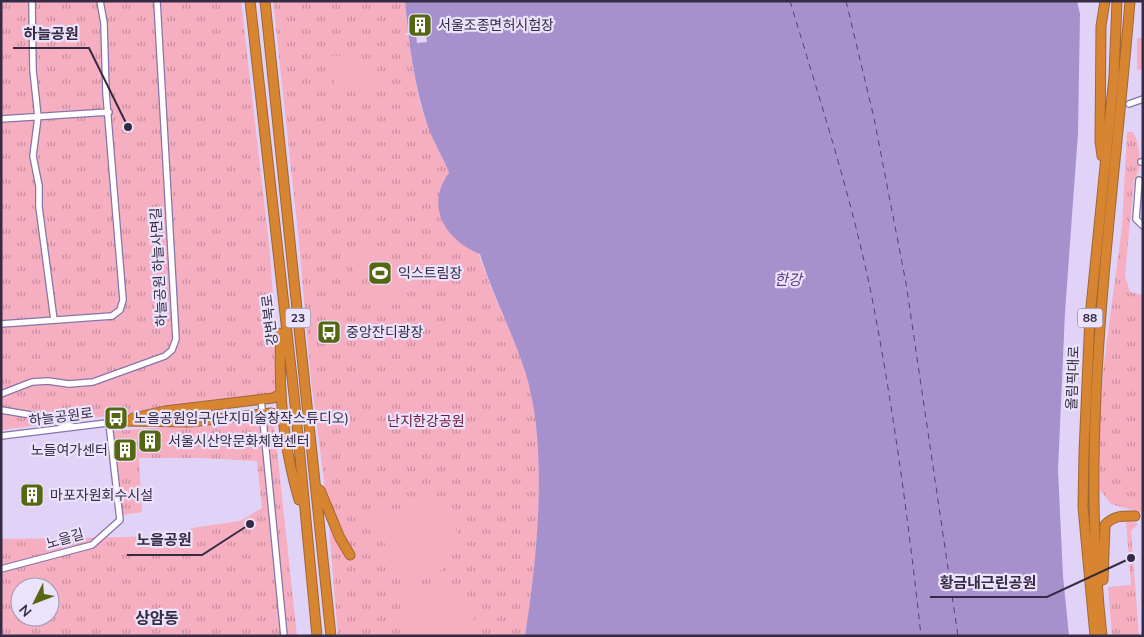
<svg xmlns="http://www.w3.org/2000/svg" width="1144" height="637" font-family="'Nunito Sans','Noto Sans KR',sans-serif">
<defs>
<pattern id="park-tufts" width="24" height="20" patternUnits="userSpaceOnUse" patternTransform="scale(1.25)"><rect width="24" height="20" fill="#f6aec1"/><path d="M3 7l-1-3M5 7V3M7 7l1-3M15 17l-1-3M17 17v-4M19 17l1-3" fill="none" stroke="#c88e9e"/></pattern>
</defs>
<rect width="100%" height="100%" fill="#e0d3f7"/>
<path fill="url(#park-tufts)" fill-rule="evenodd" d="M1,1H241L270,253L279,389L276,394L1,430Z
M273,1H405C408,35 412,69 420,102C427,131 442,155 453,182C466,215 476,249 489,282C504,321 526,361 533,402C545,479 537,560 525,636H338L327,504L311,380L299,243Z
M1137,38H1143V69L1137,70Z
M1127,132H1133C1140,144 1143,168 1134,180L1125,276L1130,292L1143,295V513L1111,504L1100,490L1099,427L1104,363L1122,227Z
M268,419L274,422L297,636H1V539L129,537L187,533L192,528L240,521L262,508L257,461L202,458H139L142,512L123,515L114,431ZM20,587H50V617H20Z
M1126,520L1138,524L1131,531L1139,636H1112L1108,587L1131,585Z"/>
<path fill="#f6aec1" d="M335,55L372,67L373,81L368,89L338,90L334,84L331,58Z
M376,247H383L390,251L396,269C410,276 407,292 394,300C376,300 376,293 371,280C363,274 354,275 351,266L356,256L366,254Z
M441,498C463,520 463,557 435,575C427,581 412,581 401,583L376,523L377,517Z
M433,583C461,587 477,608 476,636H402L403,588Z"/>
<path fill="#a791cd" d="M405,1H1077L1080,14L1078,133L1065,312L1058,470L1063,576L1069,636H525C537,559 549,446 525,371C512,331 492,294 480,254C446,241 424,206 449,173C443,157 434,143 428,127C414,86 409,44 405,1Z"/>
<path fill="#e0d3f7" d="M424,18L427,42L417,43L416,34L406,35V33L416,31L414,19Z"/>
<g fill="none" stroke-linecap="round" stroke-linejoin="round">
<path stroke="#5b3b84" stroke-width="1" stroke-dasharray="6 5" stroke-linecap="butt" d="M790,1C820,101 853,201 873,303C894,413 909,525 921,636
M846,1L874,118L906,283L958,636"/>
<g stroke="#8873aa" stroke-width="8">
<path id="minor" d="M32,1L33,70L38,117L33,156L39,186V207L54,320
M1129,104L1143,99
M1,119L109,112
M1141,162H1143
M1139,180L1136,219L1143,226
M1,324L112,316L120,310L123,300L106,93L104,23L100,1
M1,394L32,382L48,381L69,384L93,382L165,356L172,350L176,339L157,1
M261,399L284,636
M1,410L37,416L74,427
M1,436L123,421
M1,569L92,545L120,520L109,423"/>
</g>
<g stroke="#9f6637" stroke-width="11">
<path id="highway" d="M250,1L295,404L317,636
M265,1L331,636
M1102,156L1100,141L1101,26L1105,1
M281,333C278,390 283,445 299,500
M133,418L165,411L273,398L280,394
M123,421L189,422L271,413L278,415L283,422
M320,490L340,538L350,555
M1103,580L1105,525C1114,515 1123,516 1135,516
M1095,636L1083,507L1084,452L1090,317L1114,76L1117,1
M1102,636C1078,425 1113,212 1130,1"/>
</g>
<use href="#minor" stroke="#fff" stroke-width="5.5"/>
<use href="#highway" stroke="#d88531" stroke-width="9"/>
</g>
<defs>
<g id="building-square" transform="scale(1.25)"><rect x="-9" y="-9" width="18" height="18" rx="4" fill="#556712" stroke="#ebe2fb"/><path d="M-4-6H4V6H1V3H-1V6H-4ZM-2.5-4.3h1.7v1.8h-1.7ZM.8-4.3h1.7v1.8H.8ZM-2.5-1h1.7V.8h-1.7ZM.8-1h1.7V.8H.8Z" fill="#fff"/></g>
<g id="stadium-square" transform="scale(1.25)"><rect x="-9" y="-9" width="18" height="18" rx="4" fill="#556712" stroke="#ebe2fb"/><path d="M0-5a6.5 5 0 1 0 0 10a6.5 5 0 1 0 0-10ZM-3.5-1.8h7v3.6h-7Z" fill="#fff"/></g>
<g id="bus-square" transform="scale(1.25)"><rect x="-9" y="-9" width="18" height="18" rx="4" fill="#556712" stroke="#ebe2fb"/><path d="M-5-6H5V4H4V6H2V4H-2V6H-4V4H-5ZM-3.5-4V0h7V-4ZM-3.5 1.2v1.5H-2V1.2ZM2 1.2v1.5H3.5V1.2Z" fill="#fff"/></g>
</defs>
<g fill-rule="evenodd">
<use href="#building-square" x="420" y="25"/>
<use href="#stadium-square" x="380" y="273"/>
<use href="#bus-square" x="329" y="332"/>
<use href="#bus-square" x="116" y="418"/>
<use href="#building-square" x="150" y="441"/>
<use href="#building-square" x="125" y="450"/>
<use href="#building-square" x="32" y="495"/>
</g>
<g text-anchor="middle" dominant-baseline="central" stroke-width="4.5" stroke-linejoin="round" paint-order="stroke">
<g fill="#ebe2fb" stroke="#6c637a" stroke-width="1">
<rect x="285.5" y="308.5" width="25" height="19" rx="4"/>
<rect x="1077.5" y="308.5" width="25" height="19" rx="4"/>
</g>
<g font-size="12" font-weight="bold" fill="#352c43">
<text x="298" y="318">23</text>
<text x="1090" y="318">88</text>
</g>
<g font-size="14" fill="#352c43" stroke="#ebe2fb" text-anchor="start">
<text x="438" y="25">서울조종면허시험장</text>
<text x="398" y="273">익스트림장</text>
<text x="346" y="332">중앙잔디광장</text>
<text x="134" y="418">노을공원입구(난지미술창작스튜디오)</text>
<text x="168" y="441">서울시산악문화체험센터</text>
<text x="108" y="450" text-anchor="end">노들여가센터</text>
<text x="50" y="495">마포자원회수시설</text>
</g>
<g font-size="14" fill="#352c43" stroke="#ebe2fb">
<text transform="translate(159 267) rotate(-93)">하늘공원 하늘사면길</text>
<text transform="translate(270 320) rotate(-97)">강변북로</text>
<text transform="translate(1073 378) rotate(-88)">올림픽대로</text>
<text transform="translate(61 417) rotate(-7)">하늘공원로</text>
<text transform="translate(65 539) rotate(-16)">노을길</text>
</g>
<g font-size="14" fill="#6e1a3b" stroke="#ebe2fb">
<text x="426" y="421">난지한강공원</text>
</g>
<g font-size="15" font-style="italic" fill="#5b3b84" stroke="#ebe2fb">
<text x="788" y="280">한강</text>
</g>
<g font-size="16" font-weight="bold" fill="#352c43" stroke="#ebe2fb">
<text x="157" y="619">상암동</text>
</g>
</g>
<path fill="none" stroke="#352c43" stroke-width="2" d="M128 127L89 48H13M250 524L202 555H127M1131 558L1047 597H930"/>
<g fill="#352c43" stroke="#ebe2fb" stroke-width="2">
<circle cx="128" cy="127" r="5"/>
<circle cx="250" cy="524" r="5"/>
<circle cx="1131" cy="558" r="5"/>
</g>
<g font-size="15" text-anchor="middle" font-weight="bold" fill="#352c43" stroke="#ebe2fb" stroke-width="4.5" stroke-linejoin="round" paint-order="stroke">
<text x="51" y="39">하늘공원</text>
<text x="164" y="545">노을공원</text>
<text x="988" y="588">황금내근린공원</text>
</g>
<rect width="1144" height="637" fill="none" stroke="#352c43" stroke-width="5"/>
<g transform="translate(35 602) rotate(228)"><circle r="24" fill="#ebe2fb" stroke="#a299b1"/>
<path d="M0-4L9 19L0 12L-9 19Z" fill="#556712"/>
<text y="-8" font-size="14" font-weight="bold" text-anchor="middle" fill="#352c43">N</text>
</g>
</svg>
